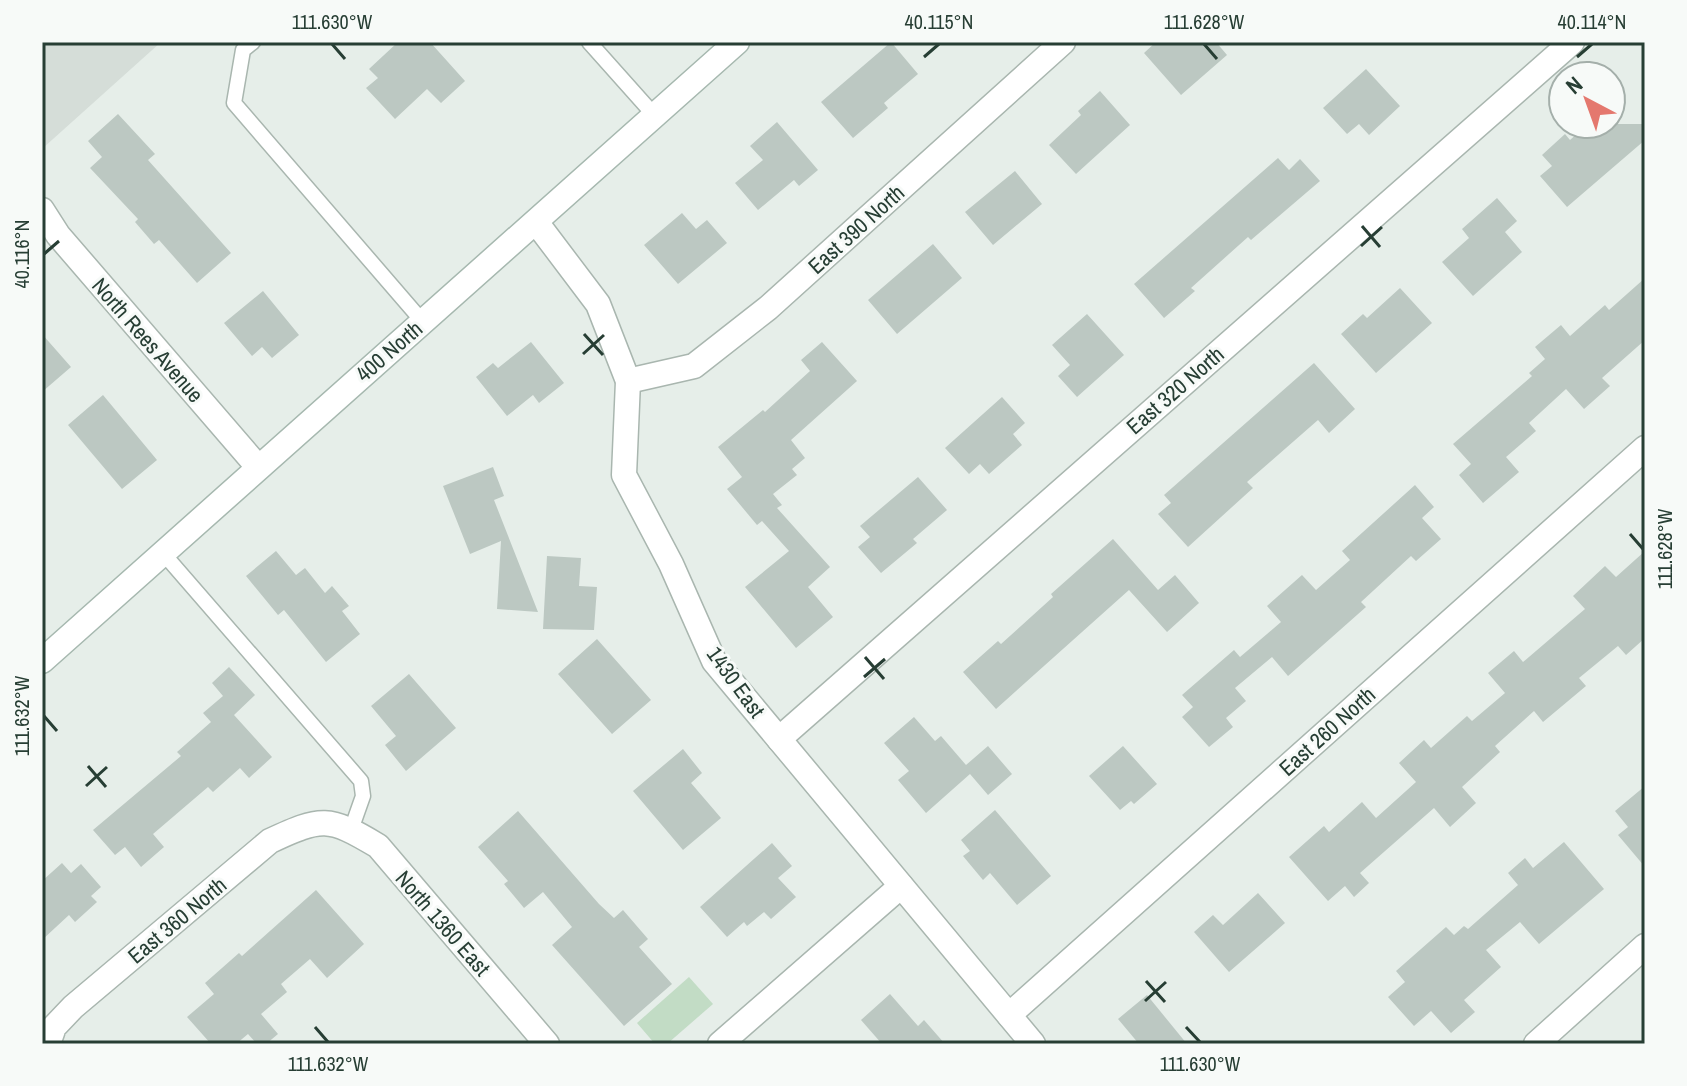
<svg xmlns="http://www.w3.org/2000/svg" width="1687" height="1086" font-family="'Archivo Narrow',sans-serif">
<rect width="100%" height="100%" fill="#e6eee9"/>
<path fill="#d5ddd8" d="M42,42H161L43,148Z"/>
<path fill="#c2dcc5" d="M689,977L713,1004L667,1044H655L637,1023Z"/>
<path fill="#bcc8c2" d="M398,42H430L465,81L441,103L427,89L395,119L366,88L378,78L369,69Z
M891,42L918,74L884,103L888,108L853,138L821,102Z
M1156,42H1216L1227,55L1181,95L1144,53Z
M1366,69L1400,106L1369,135L1359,124L1347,134L1323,108Z
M1100,91L1130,125L1076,174L1049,145L1081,115L1078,111Z
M118,114L155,154L148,160L231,253L197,283L159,240L154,244L135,222L138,219L90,168L102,157L88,141Z
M777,122L818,170L799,186L794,180L758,210L735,183L763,160L750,146Z
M1588,124H1645V140L1567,207L1540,176L1552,166L1542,155L1565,134L1570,140Z
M1278,158L1289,170L1300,159L1320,181L1251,240L1248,237L1191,288L1195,291L1164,318L1134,284Z
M1015,171L1042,204L993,245L965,212Z
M1497,198L1517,221L1505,232L1522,252L1473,296L1442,262L1469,238L1462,229Z
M682,213L696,229L707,220L727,243L678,284L644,245Z
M933,244L962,278L897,334L868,300Z
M1645,278V340L1602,378L1610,386L1584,409L1566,389L1529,423L1536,431L1506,457L1519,472L1483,503L1459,475L1471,464L1453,444L1532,376L1529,373L1545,359L1535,347L1561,325L1570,336L1605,305L1609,310Z
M1400,288L1432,323L1376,373L1341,334L1363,314L1367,318Z
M263,291L299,335L272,358L262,347L252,356L224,323Z
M1087,314L1124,355L1077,397L1058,376L1070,365L1052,345Z
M42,334L71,367L42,392Z
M531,342L564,383L539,403L533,395L507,416L476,377L493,363L498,368Z
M822,342L857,381L791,440L805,458L792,469L797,475L773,494L782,505L777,508L830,567L808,587L833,617L796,648L745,587L789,551L762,521L757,525L727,489L742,477L718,447L763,410L765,412L810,371L801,360Z
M1314,363L1355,409L1329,433L1318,420L1247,482L1253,488L1188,547L1158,514L1171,503L1164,495Z
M103,395L157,460L122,489L68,425Z
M1002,397L1025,423L1013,434L1022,445L989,474L980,464L969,474L945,448Z
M493,467L504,496L494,500L538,612L497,609L501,541L470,554L443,486Z
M918,477L947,510L913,539L917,543L881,573L858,547L870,537L860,526Z
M1415,485L1434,507L1422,518L1441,539L1416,561L1411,556L1361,602L1366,607L1288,676L1272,657L1235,688L1246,701L1226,718L1233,727L1209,747L1182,717L1193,707L1182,695L1234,650L1240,657L1281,622L1267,606L1302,575L1316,590L1350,560L1342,551Z
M1113,539L1158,590L1175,575L1199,603L1167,632L1129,590L996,709L963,672L998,641L1001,644L1053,597L1051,594Z
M276,551L296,575L305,568L325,593L332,586L349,606L342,611L360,634L326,662L284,610L278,615L246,576Z
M1645,551V638L1626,655L1618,646L1579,678L1586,686L1543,722L1534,711L1495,746L1500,752L1462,787L1476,803L1450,827L1434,808L1360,873L1369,883L1354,897L1345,886L1328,901L1289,857L1324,826L1329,832L1362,802L1376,818L1416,782L1399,763L1424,740L1431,748L1467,716L1472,721L1505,693L1488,673L1514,651L1523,662L1585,609L1573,596L1605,566L1616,577Z
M547,556L581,558L579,586L597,587L594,630L543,629Z
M597,639L651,700L612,734L558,674Z
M229,667L255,695L234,715L272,757L249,778L240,768L213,792L208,787L153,834L164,847L141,867L125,847L115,855L93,830L181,756L177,752L211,722L203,713L223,696L212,683Z
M409,674L456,728L406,771L385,745L396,736L371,706Z
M914,717L935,741L941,736L966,765L988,746L1012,774L988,795L970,774L926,813L898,780L909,771L884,743Z
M1123,746L1157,784L1134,804L1131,801L1120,810L1089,776Z
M683,749L702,773L691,783L721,818L683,850L633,791Z
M1645,786V867L1618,835L1628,827L1615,811Z
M995,810L1051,876L1017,905L990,873L983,880L963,856L970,851L961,840Z
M518,811L599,904L614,918L623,910L648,939L639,947L672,984L624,1026L552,945L572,927L543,892L524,908L504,884L508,881L478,847Z
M1564,842L1604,889L1539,944L1520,922L1486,950L1501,967L1464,1000L1475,1012L1451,1033L1431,1011L1414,1026L1388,997L1405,982L1396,971L1446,927L1454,935L1464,926L1468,929L1518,885L1508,873L1525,858L1533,868Z
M772,843L792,866L778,878L796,897L771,919L764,912L747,926L744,922L727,937L700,907Z
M62,863L71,873L81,864L101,887L91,896L97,902L75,922L69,915L42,940V881Z
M316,890L364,944L327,978L310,959L281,984L287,992L261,1014L278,1034L266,1044H257L248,1034L236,1044H211L187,1017L214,994L205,983L239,953L242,956Z
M1258,893L1285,923L1229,972L1194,932L1213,915L1223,925Z
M890,994L918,1026L924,1020L945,1044H882L861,1020Z
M1147,995L1187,1044H1139L1118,1019Z"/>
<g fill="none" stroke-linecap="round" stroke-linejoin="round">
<g stroke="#a9b6af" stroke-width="17">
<path id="service" d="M253,42L243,50L234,103L423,322
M589,42L655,116
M163,553L361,781L363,796L351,830"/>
</g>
<g stroke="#a9b6af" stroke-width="27">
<path id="minor" d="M42,210L58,235L258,467
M628,381L694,366L768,308L1063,42
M779,739L1572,42
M1009,1015L1645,448
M48,1044L54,1027L73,1007L270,841C322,817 328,816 378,846L547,1044
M720,1044L901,886
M1536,1044L1645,946"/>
</g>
<g stroke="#a9b6af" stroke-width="27">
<path id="tertiary" d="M536,222L598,304L628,381L624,475L671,564L714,661L1033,1044"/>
</g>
<g stroke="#a6b8af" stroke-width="27">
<path id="secondary" d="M42,661L737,42"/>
</g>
<use href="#service" stroke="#fff" stroke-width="14"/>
<use href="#minor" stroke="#fff" stroke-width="24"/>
<use href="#tertiary" stroke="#fff" stroke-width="24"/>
<use href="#secondary" stroke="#fff" stroke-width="24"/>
</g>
<path fill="none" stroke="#273e34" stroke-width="3" d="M332,44L345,59M1204,44L1217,59M924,57L939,44M1577,57L1592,44M1362,226L1380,247M1361,246L1382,227M44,254L59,241M584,334L603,355M583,354L604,335M1630,534L1643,549M865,657L884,679M864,677L885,659M44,716L57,731M88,766L106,787M86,786L107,767M1146,981L1165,1002M1145,1001L1166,982M315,1027L328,1042M1186,1027L1200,1042"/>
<g text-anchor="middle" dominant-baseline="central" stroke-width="6" stroke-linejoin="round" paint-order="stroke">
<g font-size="22" fill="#273e34" stroke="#f7faf8">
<text transform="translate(856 229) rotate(-42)">East 390 North</text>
<text transform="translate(148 340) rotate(49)">North Rees Avenue</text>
<text transform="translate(389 351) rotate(-41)">400 North</text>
<text transform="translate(1175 390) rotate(-41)">East 320 North</text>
<text transform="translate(736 682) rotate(54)">1430 East</text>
<text transform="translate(1327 731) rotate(-42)">East 260 North</text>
<text transform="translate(177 920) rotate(-40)">East 360 North</text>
<text transform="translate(443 923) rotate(49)">North 1360 East</text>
</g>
</g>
<rect width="1687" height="1086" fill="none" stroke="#f7faf8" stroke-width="88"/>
<g transform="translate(1587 100) rotate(319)"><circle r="38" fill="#f7faf8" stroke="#a4afaa" stroke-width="2"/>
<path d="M0-6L14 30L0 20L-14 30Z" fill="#e4786e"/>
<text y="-12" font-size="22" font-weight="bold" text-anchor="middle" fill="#273e34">N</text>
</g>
<rect x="44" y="44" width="1599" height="998" fill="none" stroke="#273e34" stroke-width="3"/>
<g font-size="20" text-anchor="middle" fill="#273e34">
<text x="332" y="29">111.630°W</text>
<text x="939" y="29">40.115°N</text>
<text x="1204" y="29">111.628°W</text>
<text x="1592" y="29">40.114°N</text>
<text transform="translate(22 254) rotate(-90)" y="7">40.116°N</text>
<text transform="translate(1665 549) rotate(-90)" y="7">111.628°W</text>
<text transform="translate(22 716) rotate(-90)" y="7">111.632°W</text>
<text x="328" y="1071">111.632°W</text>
<text x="1200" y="1071">111.630°W</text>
</g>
</svg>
